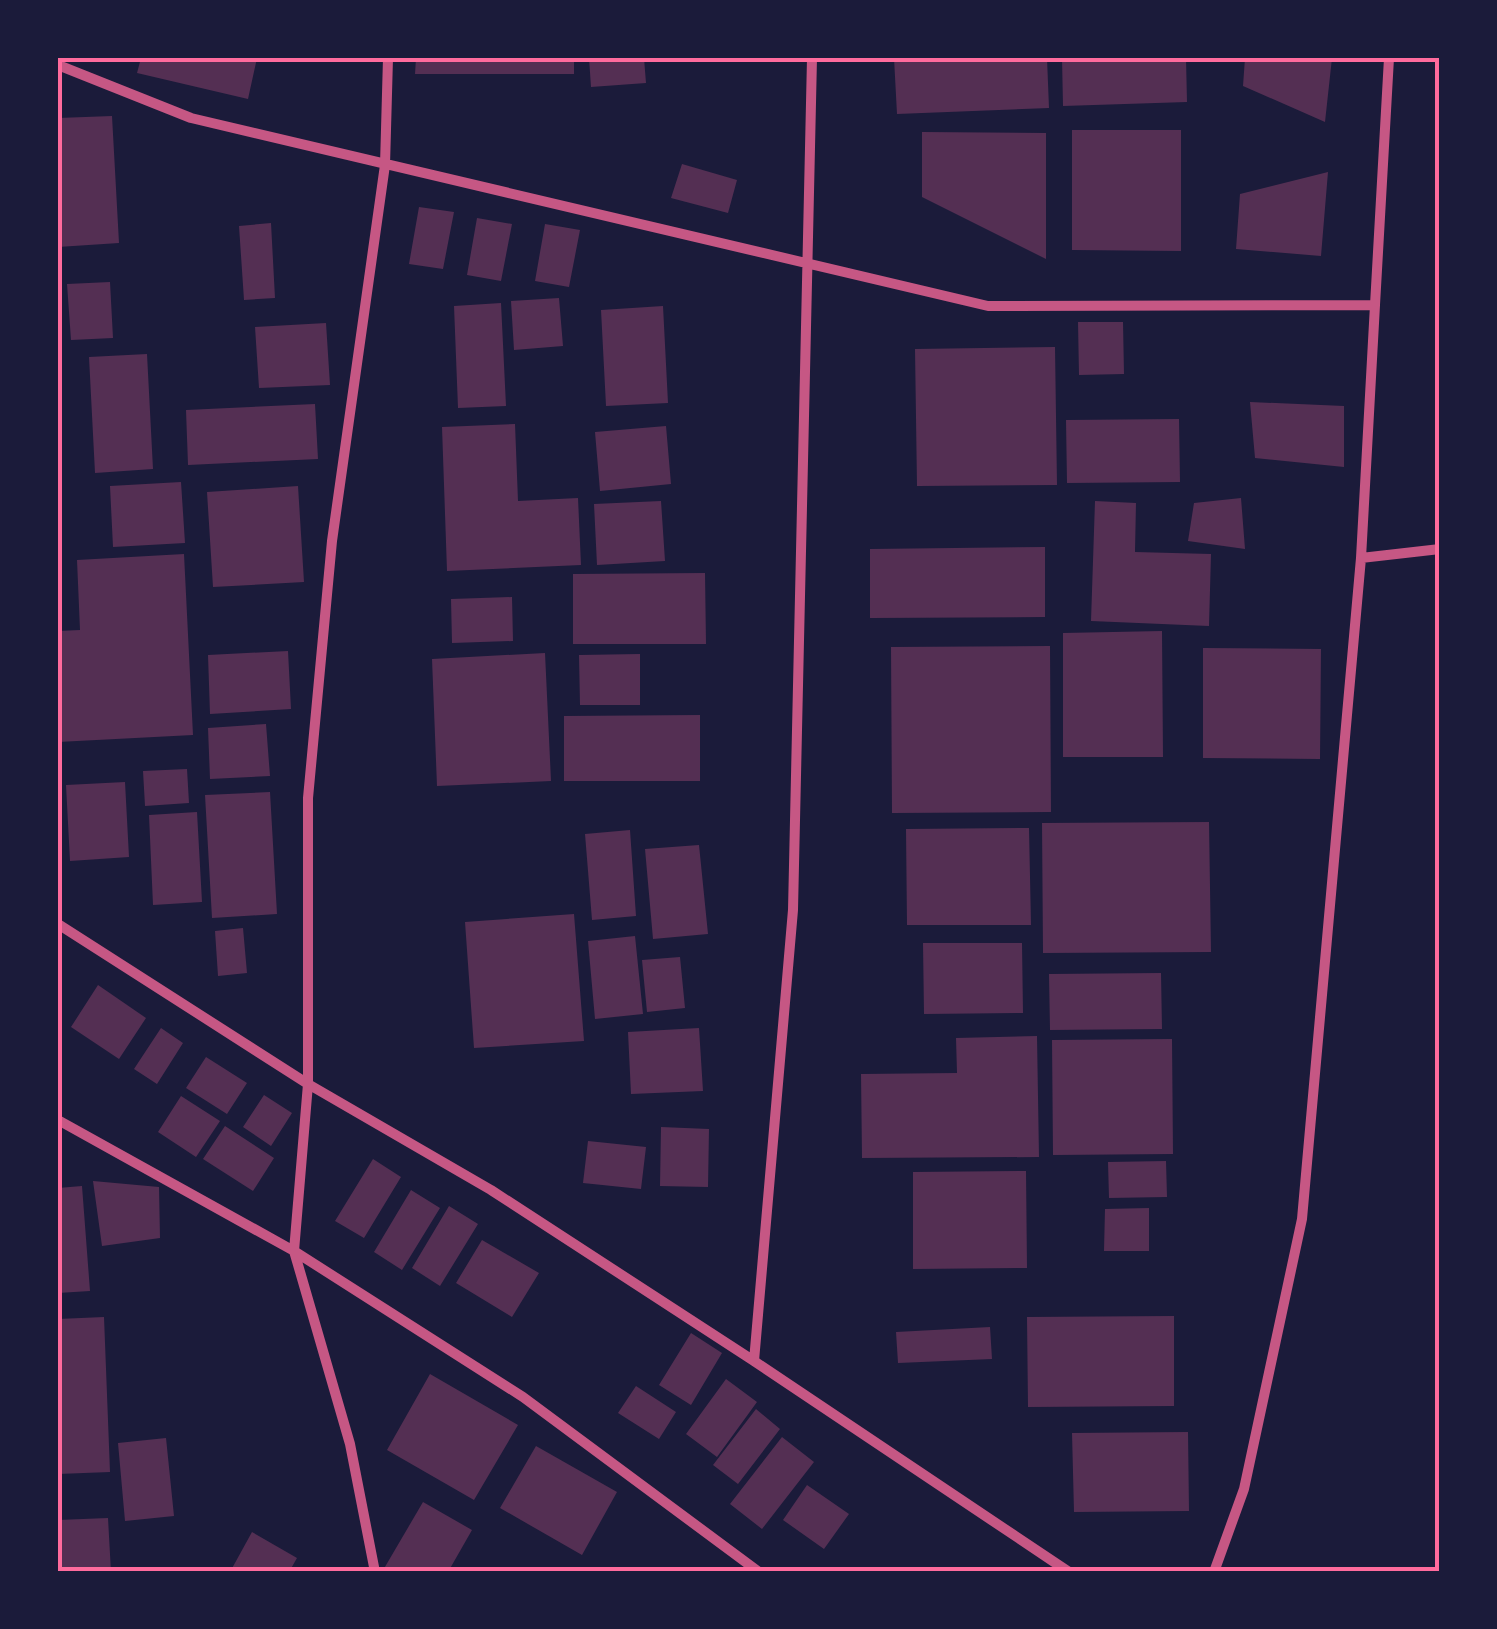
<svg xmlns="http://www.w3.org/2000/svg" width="1497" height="1629" font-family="'Fira Sans',sans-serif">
<rect width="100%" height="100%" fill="#1b1b3a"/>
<path fill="#542f53" d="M141,58H257L248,99L137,73Z
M416,58H574V74H415Z
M589,58H644L646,83L591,87Z
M894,58H1047L1049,108L897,114Z
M1062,58H1186L1187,102L1063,106Z
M1245,58H1332L1325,122L1243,86Z
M112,116L119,243L58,247V118Z
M1072,130H1181V251L1072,250Z
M922,132L1046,133V259L922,197Z
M682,164L737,180L728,213L671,198Z
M1328,172L1321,256L1236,249L1240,194Z
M419,207L454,212L443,269L409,264Z
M477,218L512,224L501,281L467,275Z
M271,223L275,298L244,300L239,226Z
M545,224L580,230L569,287L535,281Z
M110,282L113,338L71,340L67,284Z
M559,298L563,346L514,350L511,301Z
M501,303L506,406L458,408L454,306Z
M663,306L668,403L606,406L601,310Z
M1078,322H1123L1124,374L1079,375Z
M326,323L330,385L259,388L255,327Z
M1055,347L1057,485L917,486L915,349Z
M147,354L153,469L95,473L89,357Z
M1250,402L1344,406V467L1255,458Z
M315,404L318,459L188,465L186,410Z
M1179,419L1180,482L1067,483L1066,420Z
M515,424L518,501L578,498L581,565L447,571L442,427Z
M666,426L671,484L600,491L595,432Z
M181,482L185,543L113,547L110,486Z
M298,486L304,582L213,587L207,492Z
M1241,498L1245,549L1188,541L1194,503Z
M661,501L665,561L597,565L594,504Z
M1095,501L1136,503L1135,552L1211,554L1209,626L1091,621Z
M1045,547V617L870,618V549Z
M184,554L193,735L58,742V631L80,630L77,560Z
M705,573L706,644H573V574Z
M512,597L513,641L452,643L451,599Z
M1162,631L1163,757H1063V633Z
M1050,646L1051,812L892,813L891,647Z
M1203,648L1321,649L1320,759L1203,758Z
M288,651L291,709L210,714L208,655Z
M545,653L551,781L437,786L432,659Z
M640,654V705H580L579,655Z
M700,715V781H564V716Z
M266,724L270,776L210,779L208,728Z
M187,769L189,803L145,806L143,771Z
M125,782L129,857L70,861L66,785Z
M270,792L277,914L212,918L205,795Z
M197,812L202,902L153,905L149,815Z
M1209,822L1211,952L1043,953L1042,823Z
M1029,828L1031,925H907L906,829Z
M630,830L636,916L592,920L585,834Z
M699,845L708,934L653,939L645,849Z
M574,914L584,1041L474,1048L465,922Z
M243,928L247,973L218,976L215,931Z
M635,936L643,1014L595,1019L588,941Z
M923,943H1022L1023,1013L924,1014Z
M680,957L685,1008L647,1012L642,960Z
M1161,973L1162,1029L1050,1030L1049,974Z
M98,985L146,1018L119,1059L71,1027Z
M161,1028L183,1043L157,1084L134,1069Z
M699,1028L703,1091L631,1094L628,1032Z
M1037,1036L1039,1157L862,1158L861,1074L957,1073L956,1038Z
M1172,1039L1173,1154L1053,1155L1052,1040Z
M206,1057L247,1083L227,1114L186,1088Z
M264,1095L292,1113L271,1146L243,1127Z
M181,1096L220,1121L196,1157L158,1132Z
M225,1126L274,1158L253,1191L203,1159Z
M661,1127L709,1129L708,1187L660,1186Z
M588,1141L646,1147L641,1189L583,1183Z
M373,1159L401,1177L364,1238L335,1221Z
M1166,1161L1167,1197L1109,1198L1108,1162Z
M1026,1171L1027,1268L913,1269V1172Z
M93,1181L159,1187L160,1238L102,1246Z
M82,1186L90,1291L58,1293V1188Z
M411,1190L440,1208L402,1270L374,1252Z
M449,1206L478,1224L440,1286L412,1268Z
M1149,1208V1251H1104L1105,1209Z
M482,1240L539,1273L512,1317L456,1283Z
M1174,1316V1406L1028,1407L1027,1317Z
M104,1317L110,1472L58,1474V1319Z
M990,1327L992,1359L898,1363L896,1332Z
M691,1333L722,1353L691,1405L659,1385Z
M430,1374L518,1425L474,1500L387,1450Z
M726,1379L757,1402L717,1457L686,1434Z
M636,1386L676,1412L659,1439L618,1413Z
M756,1409L780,1429L738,1484L713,1465Z
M1188,1432L1189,1511L1074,1512L1072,1433Z
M782,1437L814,1462L762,1529L730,1504Z
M166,1438L174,1516L125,1521L118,1443Z
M536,1446L617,1492L582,1555L500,1508Z
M807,1485L849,1514L824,1549L783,1520Z
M423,1502L472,1530L448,1572H382Z
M108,1518L111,1572H58V1520Z
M252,1532L297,1558L289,1572H230Z"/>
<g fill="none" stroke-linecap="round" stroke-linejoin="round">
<path stroke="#c65784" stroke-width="10" d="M58,65L191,118L988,306L1375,305L1389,58
M1361,558L1440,549
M58,924L308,1084L491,1190L754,1361L793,910L812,58
M58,1120L294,1251L523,1397L759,1572
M754,1361L1069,1572
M375,1572L350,1444L294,1251L308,1084V798L332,541L385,165L388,58
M1214,1572L1244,1489L1302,1219L1361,558L1375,305"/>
</g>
<rect width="1497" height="1629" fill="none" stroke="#1b1b3a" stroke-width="120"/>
<rect x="60" y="60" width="1377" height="1509" fill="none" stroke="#ff6b9d" stroke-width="4"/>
</svg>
